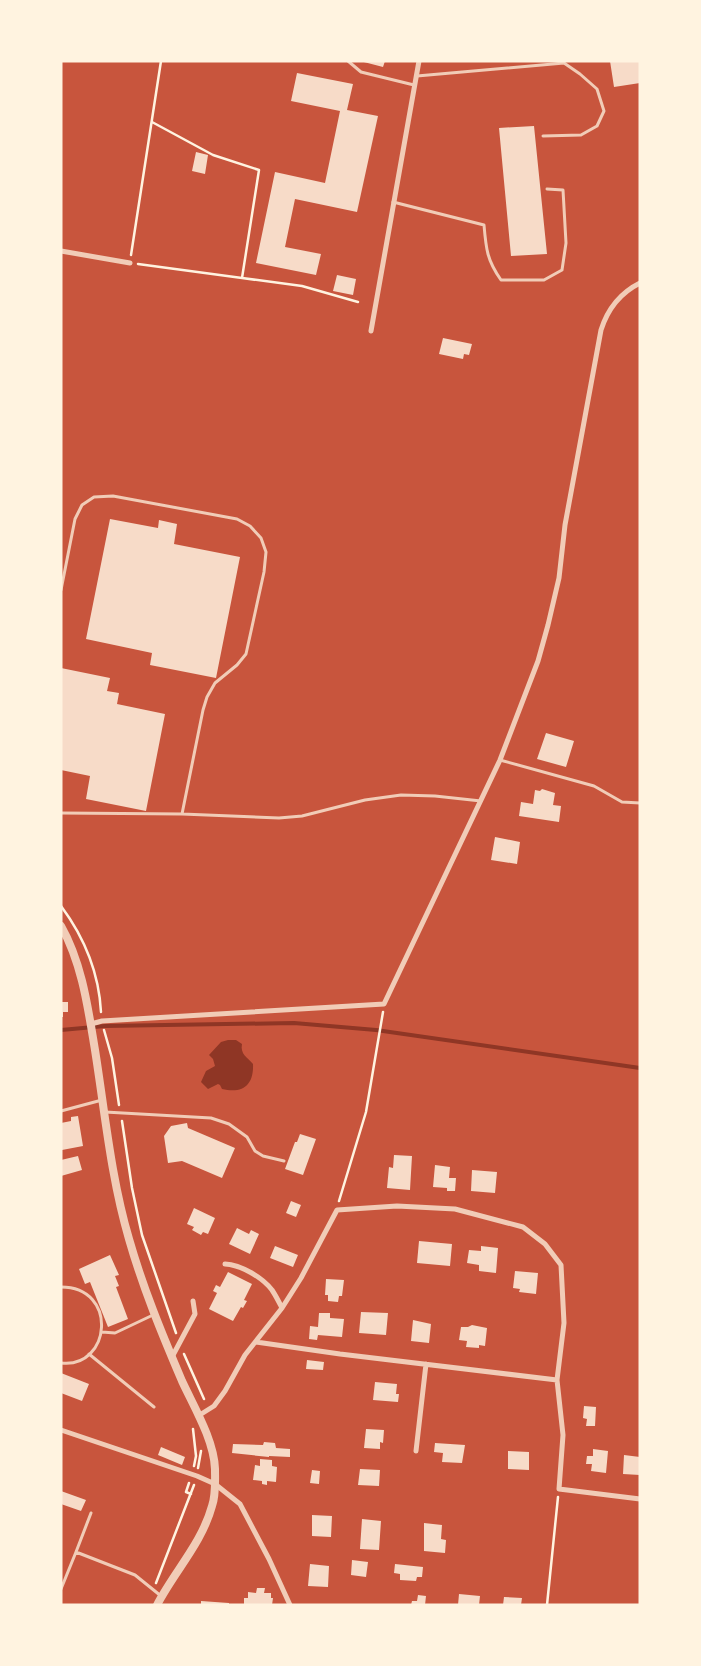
<svg xmlns="http://www.w3.org/2000/svg" width="701" height="1666" font-family="'Sofia Sans Condensed',sans-serif">
<rect width="100%" height="100%" fill="#c8553d"/>
<path fill="#8f3625" d="M228,1040H236L242,1044C240,1054 247,1057 253,1064C254,1085 243,1094 222,1089L220,1085L218,1084L208,1089L201,1082L206,1071L215,1066L213,1059L209,1055L221,1042Z"/>
<g fill="none" stroke-linecap="round" stroke-linejoin="round">
<path stroke="#8f3625" stroke-width="4" d="M61,1030L105,1026L294,1023L376,1030L640,1068"/>
</g>
<path fill="#f7dbc8" d="M360,61H385L383,67Z
M610,61H639L640,83L614,87Z
M297,73L353,84L347,110L378,116L357,212L295,199L285,247L321,254L316,275L256,263L275,172L325,183L340,111L291,101Z
M534,126L547,254L511,256L499,128Z
M196,152L208,155L205,174L192,171Z
M337,275L356,279L353,295L333,291Z
M443,338L472,344L469,355L464,354L463,359L439,354Z
M110,519L158,528L159,520L177,524L174,544L240,557L216,678L150,665L152,653L86,639Z
M61,668L110,678L107,691L119,693L117,704L165,714L146,811L86,799L90,776L61,770Z
M546,733L574,741L566,767L537,759Z
M542,789L555,793L553,805L561,806L559,822L519,816L521,802L533,804L535,790L540,791Z
M495,837L520,842L517,864L491,860Z
M61,1002H68V1012H63V1017H61Z
M78,1116L83,1146L62,1150L61,1123L71,1121V1117Z
M187,1123L188,1128L235,1148L222,1178L182,1161L168,1163L164,1136L171,1126Z
M300,1134L316,1139L303,1175L285,1169L295,1142H297Z
M394,1155L412,1156L410,1190L387,1188L389,1167L393,1168Z
M78,1156L82,1170L61,1176V1160Z
M435,1165L450,1167L449,1178H456L455,1191H447V1188L433,1187Z
M472,1170L497,1172L495,1193L471,1191Z
M291,1201L301,1205L296,1217L286,1213Z
M194,1208L215,1218L208,1234L203,1232L201,1235L192,1230L194,1227L187,1224Z
M237,1228L249,1234L251,1230L259,1234L250,1254L229,1244Z
M419,1241L452,1244L450,1266L417,1263Z
M275,1246L298,1255L293,1267L270,1258Z
M481,1246L498,1248L496,1273L479,1271V1265L467,1263L469,1250L481,1251Z
M110,1255L119,1275L115,1276L119,1286L116,1287L128,1319L108,1327L90,1282L85,1284L79,1269Z
M515,1271L538,1273L536,1294L519,1292L520,1289L513,1288Z
M228,1272L252,1284L244,1300L247,1301L243,1308L241,1307L233,1321L209,1309L217,1293L213,1291L216,1285L220,1287Z
M326,1279L344,1280L342,1296H339L338,1302L328,1301V1295H325Z
M361,1312L388,1313L386,1335L359,1333Z
M319,1313H330V1318L344,1319L342,1337L318,1335L317,1340L309,1339L310,1326L318,1327Z
M413,1320L431,1324L429,1343L411,1341Z
M472,1325L487,1328L485,1346L479,1345V1348L466,1347L467,1341L459,1340L461,1327H468Z
M307,1360L324,1362L323,1370L306,1369Z
M61,1373L89,1384L82,1401L61,1393Z
M375,1382L397,1384L396,1394H399L398,1402L373,1400Z
M584,1406L596,1407L595,1426H586L587,1419L583,1418Z
M366,1429L384,1430L383,1443L380,1442V1449L364,1448Z
M264,1442L275,1443L276,1448L290,1449V1457L269,1456V1457L232,1453L233,1444L263,1445Z
M435,1443L465,1445L462,1463L442,1462L443,1453L434,1452Z
M161,1447L185,1457L182,1465L158,1455Z
M593,1449L608,1451L606,1473L591,1471L592,1464H586L587,1456H593Z
M508,1451L529,1452V1470L508,1469Z
M624,1455L640,1457V1475L623,1474Z
M260,1459L272,1460V1466L277,1467L276,1482L267,1481V1485L262,1484V1481L253,1480L255,1465L260,1466Z
M360,1469L380,1470L379,1486L358,1485Z
M312,1470L320,1471L319,1484L310,1483Z
M61,1491L86,1500L81,1511L61,1504Z
M312,1515L332,1516L331,1537L312,1536Z
M362,1519L381,1521L379,1550L360,1549Z
M424,1523L442,1525L441,1539L446,1540L445,1553L424,1551Z
M352,1560L368,1562L366,1577L351,1575Z
M310,1564L329,1566L328,1587L308,1586Z
M395,1564L423,1567L422,1577H417L416,1581L400,1580V1574L394,1573Z
M257,1588H265L264,1593H271V1598H273L272,1605H244V1598H248V1592L256,1593Z
M459,1594L480,1596L479,1605H458Z
M418,1595L426,1596L425,1605H411L412,1601H417Z
M504,1597L522,1598L521,1605H503Z
M201,1601L229,1603V1605H201Z"/>
<g fill="none" stroke-linecap="round" stroke-linejoin="round">
<path stroke="#fff3e0" stroke-width="2.5" d="M131,255L161,61
M138,264L242,278L259,170L213,155L152,122
M242,278L302,286L358,302
M61,906C84,937 99,974 101,1012
M104,1030L112,1058L119,1105
M122,1121L132,1188L142,1235L176,1333
M339,1201L366,1112L383,1012
M184,1354L204,1399
M193,1429L196,1456L194,1466
M198,1468L201,1451
M189,1483L186,1492L191,1494
M156,1583L194,1485
M547,1605L558,1497"/>
<path stroke="#f1ccb7" stroke-width="3" d="M348,61L361,72L414,85
M417,76L564,63L580,74L597,89L604,111L597,126L581,135L543,136
M393,202L484,225C486,249 487,260 501,280H544L562,270L566,243L563,190L547,189
M61,590L75,519L82,505L94,497L113,496L237,519L250,526L261,538L266,552L264,572L246,654L237,665L215,683L207,697L203,710L182,814L61,813
M500,760L594,786L622,802L640,803
M182,814L279,818L302,816L365,800L401,795L435,796L481,801
M61,1111L102,1100
M105,1112L211,1118L229,1124L247,1137L255,1151L263,1156L284,1161
M61,1287C119,1287 111,1369 61,1363
M102,1332L115,1333L153,1315
M89,1354L154,1407
M76,1552L91,1513
M61,1589L76,1552L135,1575L161,1596"/>
<path stroke="#f1ccb7" stroke-width="5" d="M61,251L130,263
M371,331L419,61
M91,1024L102,1021L384,1004L500,760L538,661L548,625L559,578L565,525L601,330C608,308 620,293 640,283
M225,1264C241,1265 262,1277 272,1290C276,1296 279,1302 282,1308
M256,1342L340,1354L557,1380
M172,1357L195,1314L193,1301
M198,1416L214,1406L225,1391L245,1355L282,1308L301,1278L337,1210L397,1206L455,1209L523,1227L545,1244L561,1265L564,1323L557,1380L563,1435L559,1489L640,1499
M61,1430L197,1476L215,1484L240,1504L269,1559L290,1605
M416,1451L426,1364"/>
<path stroke="#f1ccb7" stroke-width="8" d="M61,926C82,963 88,1008 95,1050C105,1113 111,1178 129,1239C143,1288 162,1334 182,1381C194,1407 214,1440 215,1469C215,1481 216,1495 212,1506C202,1543 174,1572 157,1605"/>
</g>
<rect width="701" height="1666" fill="none" stroke="#fff3e0" stroke-width="125"/>
</svg>
